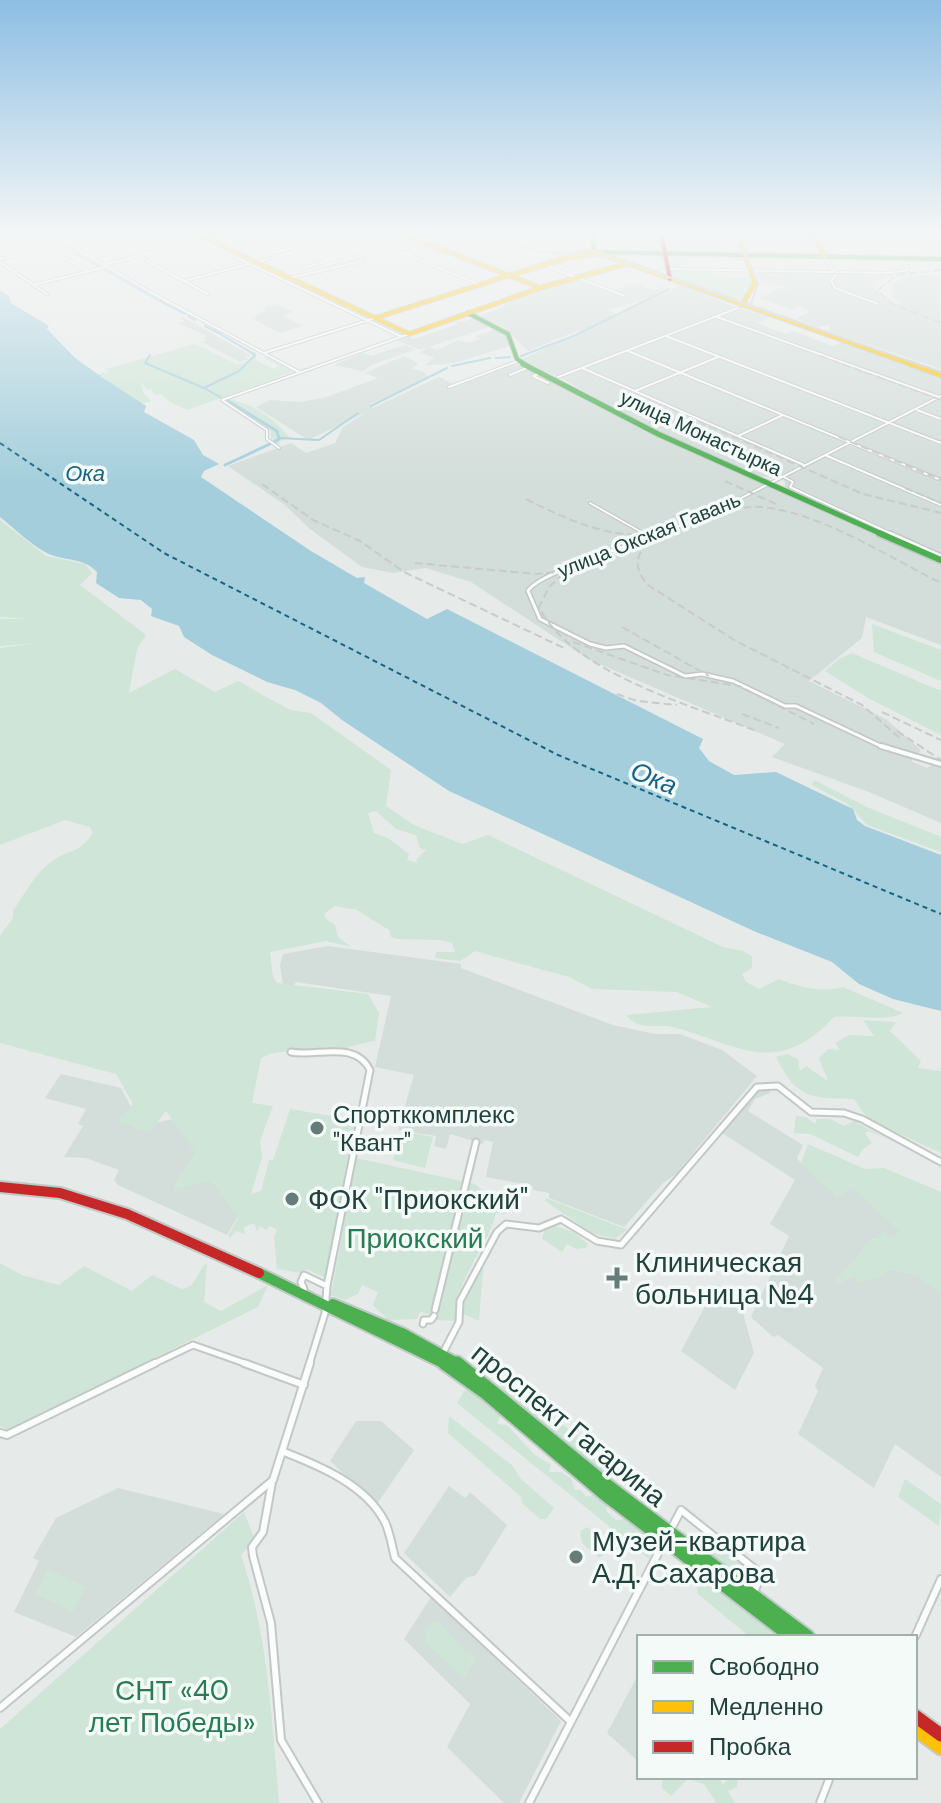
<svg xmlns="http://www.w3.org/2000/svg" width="941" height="1803" font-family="'DM Sans',sans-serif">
<rect width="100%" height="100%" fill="#e6ebe9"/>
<path fill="#d3ddda" d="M757,272L832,273L838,278L837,274H895L878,282L875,289L902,308L898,304L901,302L891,296L893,283L908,276L928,275L940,278L941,369L828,331L830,327L827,325L817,327L796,319L810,311L798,306L792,310L759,298L781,288L801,293L760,280Z
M581,279L629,298L612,291L634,283L653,290L661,289L655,286L658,285L666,288L648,298L608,310L619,315L681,285L737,308L770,317L757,323L785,334L793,331L833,346L842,342L941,377V558L785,487V481L758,475L662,435L561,378L520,360L582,332L577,331L528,351L505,328L479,316L500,308L517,298Z
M276,304L293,312L283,316L303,326L280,333L251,318L267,311L262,308Z
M183,317L250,355L245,357L250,359L240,362L202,342L207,340L204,339L205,335L177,323L185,321L180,318Z
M475,318L492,326L429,347L437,350L458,340L469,343L480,339L475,336L494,330L507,336L513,345L454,363L431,365H426L434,358L420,352L428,347L420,350L396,340L407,336L414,339L458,324L453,321L462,322Z
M405,345L416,350L373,364L363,371L334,365L363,353L372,356Z
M404,356L418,363L412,369L422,371L430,378L370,404L373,408L439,377L458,386L517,364L654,433L941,564V645L866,617L862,638L809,681L886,719L921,750L911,761L927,768L933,764L941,767V823L869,792L772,757L785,744L588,659L471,582L426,568L393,573L362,567L310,529L285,505L228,466L291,443L306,453L335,443L343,427L367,412L308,440L256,407L270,400L301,402L327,397L378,378L365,373Z
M328,946L461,964V968L613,1025L655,1034H680L722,1050L757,1076L675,1175L664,1182L624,1227L549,1198V1193L533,1190V1186L486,1177L493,1142L484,1140L483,1144L450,1134L446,1149L434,1146L436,1136L398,1130L414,1075L375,1067L391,996L296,982L293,986L283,985L280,965L283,954Z
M61,1074L121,1088L141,1126L173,1119L238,1216L227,1235L118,1185L114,1180L119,1170L86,1158L64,1157L83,1126L78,1124L86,1109L45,1098Z
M759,1089H769L770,1093L755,1099L748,1111L803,1145L797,1158L803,1166L837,1196L853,1187L900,1231L894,1238L871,1239L852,1264L835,1280L837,1283L855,1276L860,1282L881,1276L889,1269L917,1275L941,1294V1477L895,1444L874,1488L798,1434L818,1391L815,1386L823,1368L778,1335L773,1337L751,1317L789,1236L770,1224L795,1180L722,1133Z
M717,1284L739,1299L754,1353L735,1390L681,1351Z
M356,1421H381L414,1450L377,1504L330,1461Z
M449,1486L465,1498L470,1492L507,1525L476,1575L466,1578L450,1597L404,1553Z
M118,1488L224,1514L76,1637L14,1612L39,1561L33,1558L56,1518Z
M431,1597L561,1721L519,1803H504L447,1747L470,1704L404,1639Z
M639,1673V1762L607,1733Z"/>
<path fill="#cee5d7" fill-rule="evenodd" d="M0,233H89L0,252Z
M672,256L678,264L677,257L690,258L685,262L688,265L680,264V267L691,266L689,269L707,271L718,277H751L754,284L744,300L730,299L673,279L670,270L674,268H670L668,257Z
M195,344L237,364L252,360L253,352H256V360L273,369L279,366L265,358L269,357L295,371L188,410L170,402L161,394L156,395L151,391L154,389L147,390L141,382L143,392L151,401L137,405L102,376L109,373L106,369Z
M227,399C252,402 275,419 290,438L280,441L279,445L271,440V431L224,401Z
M0,520L46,556L85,564L92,573L80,585L146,635L137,649L129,693L175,669L215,692L238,681L290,710L311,713L391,770L386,806L414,825L462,844L488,835L723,947L743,951L752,956V968L742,974L746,982L759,989L779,979C798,987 822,993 843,987L903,1013C888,1022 853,1015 834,1017C778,1077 742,1047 677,1028C658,1022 641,1033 626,1015L712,1007L677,992L592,989L569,977L475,951L460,961L435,958L436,952H455L452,943L440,940L397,939L391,937L389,930L357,910L335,906L324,914L326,919L335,925L338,937L351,947L326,941L270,952L273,977L277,983L368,994L379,1013L375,1041C357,1043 341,1051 324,1053C301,1056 282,1046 261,1058L252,1103L273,1106L260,1141L262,1157L251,1194L261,1191L269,1160H273L290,1109L355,1120L325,1278L306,1269L301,1273L277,1269L274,1236L277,1230L270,1226L266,1230L260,1226L257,1231L254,1223L244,1227L245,1234L236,1231L230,1238L228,1236L238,1218L215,1186L207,1181L174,1191L175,1183L195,1152L166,1111L149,1133L116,1121L133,1104L116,1074L0,1043V936L13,918V911C24,895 36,872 52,861C72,847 75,857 93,833L90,827L65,820L0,845V648L37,643L0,646V619H29L0,617ZM376,811L396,829L416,835L420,848L426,850L416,860L418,863L407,860L409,854L388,838L374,833L368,813Z
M872,624L941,650V681L874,652Z
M852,653L941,691V735L868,698L825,671L839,659Z
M814,780L867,807L941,837V852L867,825L849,805L812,785Z
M863,1020L896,1022L890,1031L921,1061L918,1068L941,1071V1153L868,1119L854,1099C810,1098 797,1099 776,1057L787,1054L798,1059L800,1071L806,1066L828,1081L819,1058L828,1049L840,1050L835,1043L849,1035L874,1036Z
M796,1116L806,1117L815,1124L817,1119C835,1119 830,1119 844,1126L854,1121L889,1140L869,1131L865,1133L872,1143L863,1149L858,1157L810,1134L794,1133Z
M402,1131L433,1137L425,1168L393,1160Z
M808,1144L865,1169L884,1168L941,1192V1294L917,1275L889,1269L881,1276L860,1283L854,1276L837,1283L835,1280L852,1264L871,1238L875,1240L883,1231L894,1238L899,1231L853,1188L837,1196L803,1166L801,1163Z
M356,1158L475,1184L493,1200L507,1203L505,1214L496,1213C488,1245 463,1271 457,1302C456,1308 457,1315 456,1321L437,1320V1316L420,1312L417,1319L388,1320L373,1305L378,1292L362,1285L358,1294L345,1300L331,1295Z
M546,1198L623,1228L628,1229L615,1239L592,1233L545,1201Z
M551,1225L573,1232L588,1244L586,1248L576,1249L567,1244L562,1252L542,1239L545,1229Z
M484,1258L479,1321L463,1314L462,1307Z
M0,1263L22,1275L59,1285L84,1266L132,1291L152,1275L182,1289L191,1286L204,1265L207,1264L204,1302L221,1311L268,1285L258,1307L8,1430L0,1426Z
M499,1375L616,1466L610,1478L606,1479C577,1455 514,1411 497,1381Z
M473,1388L502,1412L497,1424L507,1425L535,1455L551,1465L549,1472H560L571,1478L575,1490H581L586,1497L596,1494L607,1502L606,1511L616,1520L628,1519L646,1531L642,1541L653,1551L649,1559C630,1543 619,1547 599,1558L582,1543L580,1531L587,1527L602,1538L608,1535L610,1527L457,1403L464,1391Z
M449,1416L512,1465L521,1479L554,1508L546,1519H540L522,1503L521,1497L448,1433Z
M905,1479L941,1504L939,1526L898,1497Z
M244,1512L255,1540L241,1555C268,1635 272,1719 279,1803H0V1729Z
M706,1537L750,1572L747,1583L689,1541Z
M48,1569L86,1587L73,1612L35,1594Z
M693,1569L786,1637H750L698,1594Z
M432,1622H439L465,1650L466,1658L457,1671L467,1658V1650L476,1659L464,1679L425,1642V1629Z
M662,1777H719L723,1785L729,1777H738L737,1787L728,1791L735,1803H717L704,1784L688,1779L671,1796L662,1788Z"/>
<path fill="#a4cedc" d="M0,290L9,296L11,303L49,326L47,329L75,358L99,375L108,372L100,376L146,406L144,412L194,440L203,455L219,464L204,471L201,477L311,551L357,578L365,577L364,583L427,619L447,609L703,739L699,748L709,761L734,775L776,772L853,809L857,820L865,826L941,855V1011L893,999L859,984L832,962L756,932L449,791L342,720L321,703L295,690L267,682L212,655L184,637L179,626L151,616L152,609L141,600L119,598L96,583L97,572C82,556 62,562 45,552C29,543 15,529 0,517Z"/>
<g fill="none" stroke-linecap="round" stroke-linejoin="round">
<path stroke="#a4cedc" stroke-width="2" d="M521,356L576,335L669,289
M496,358L510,357
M452,366L490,358
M371,406L447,368
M279,438L319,440L358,413"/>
<path stroke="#a4cedc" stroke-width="2" d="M70,243L114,233
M62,246L74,252
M74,252L158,300
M160,301L185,314
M188,316L195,320
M205,326L221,334
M150,355L145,363L204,388
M220,397L204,388L239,371L255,355L222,335"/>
<path stroke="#a4cedc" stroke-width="3" d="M228,401L277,431L279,439L274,442
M225,465L270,444"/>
<path stroke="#176482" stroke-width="2" stroke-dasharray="5 4" stroke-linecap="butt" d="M0,443L164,553L558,755L941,914"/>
<g stroke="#c3c8c6" stroke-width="4">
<path id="street-far4" d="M282,233L312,246
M320,233L327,235
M601,233L604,253
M592,238L893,243
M91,239L105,244L93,258
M422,239L447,233
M200,240L400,336
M427,241L457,233
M69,244L150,292L299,372
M284,244L312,237
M44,250L48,249L88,271
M396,250L481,285
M399,250L424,242
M268,251L285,246
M273,253L293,248
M4,255L107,233
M568,256L558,252L570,243L585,244L587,251
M825,257L836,276L831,280L835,288L878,304
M0,259L32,252
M147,261L208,294
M0,262L47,294
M257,262L367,233
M103,265L202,240
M544,265L625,296
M303,268L322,263L327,265L418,240
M669,269L889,273L908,270L886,233
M290,278L363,261
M184,281L249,264
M33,285L106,267
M717,317L939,397
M666,336L941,443
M628,351L941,480
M264,353L375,318
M582,368L804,465
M541,373L533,376L548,383
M510,375L529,367
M558,377L738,308
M449,387L518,361
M635,391L718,357
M917,410L941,419
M738,436L783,415
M279,448L267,439V430L222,400L409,334
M825,455L941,505
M784,477L793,482L790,487L894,535
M590,503L643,533L660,531
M657,535L716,511L941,396"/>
</g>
<g stroke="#c3c8c6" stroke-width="6">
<path id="street-far3" d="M642,533H647
M662,533C637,543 537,573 528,591L540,619L590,644L606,648L624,646L685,676L702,674L733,681L785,706H796L885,748
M890,533L941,556"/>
</g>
<g stroke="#c3c8c6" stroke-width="8">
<path id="street-far2" d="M881,746L941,764"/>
</g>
<g stroke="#c3c8c6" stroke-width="9">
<path id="street-far1" d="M291,1052C318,1057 355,1040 370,1070L327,1286L325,1313L309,1365
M304,1289L301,1282L304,1275L327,1286
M435,1310L476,1142
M423,1324L424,1320H431L434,1316
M443,1353L459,1322L460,1301L497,1232L506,1224L539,1228L561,1219L597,1241L621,1245L757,1087L778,1086L811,1112L844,1113L862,1119L941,1162
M151,1365L193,1345L250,1365"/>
</g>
<g stroke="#c3c8c6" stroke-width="10">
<path id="street" d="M244,1363L304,1385
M0,1433L7,1435L155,1363
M284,1452C320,1466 366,1485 385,1522C390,1533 392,1546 395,1558L570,1721
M272,1482L263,1532L252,1547L253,1556L271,1623L281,1740L318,1803
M670,1531L681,1510L761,1574L754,1593
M915,1637L941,1579
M0,1708L273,1480L310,1363
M529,1803L664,1542
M820,1803L830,1777"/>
</g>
<g stroke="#c1c9c7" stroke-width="6">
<path id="fast-far4" d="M592,233L594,251
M598,252L941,259
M468,313L508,334L517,359L527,366"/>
</g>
<g stroke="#c1c9c7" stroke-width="7">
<path id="fast-far3" d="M523,364L658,434L884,535"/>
</g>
<g stroke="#c1c9c7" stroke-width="9">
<path id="fast-far2" d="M879,533L941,560"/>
</g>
<g stroke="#c1c9c7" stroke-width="14">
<path id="fast-far1" d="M259,1273L447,1365
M333,1304L402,1333L460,1365"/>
</g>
<g stroke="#c1c9c7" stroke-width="17">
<path id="fast" d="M444,1363L486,1393L605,1494L792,1637
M457,1363L609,1487L808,1637"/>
</g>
<g stroke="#c1c9c7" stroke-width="6">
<path id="slow-far2" d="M194,233L375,318L586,251L601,254L572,257L509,276
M400,233L541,288
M737,233L755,283L742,305
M812,233L825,257
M206,238L228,233
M601,254L916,366
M375,318L409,334L543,287L626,264"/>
</g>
<g stroke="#c1c9c7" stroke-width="7">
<path id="slow-far1" d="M911,364L941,375"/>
</g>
<g stroke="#c1c9c7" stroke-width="17">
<path id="slow" d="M915,1729L941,1748"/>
</g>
<g stroke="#c1c9c7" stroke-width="6">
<path id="jam-far2" d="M661,233L670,279"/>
</g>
<g stroke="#c1c9c7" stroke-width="14">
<path id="jam-far1" d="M0,1187L60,1193L127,1214L259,1273"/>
</g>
<g stroke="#c1c9c7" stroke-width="17">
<path id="jam" d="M915,1716L941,1735"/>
</g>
<use href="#street-far4" stroke="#fbfcfc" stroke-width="2"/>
<use href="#street-far3" stroke="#fbfcfc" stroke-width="3"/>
<use href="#street-far2" stroke="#fbfcfc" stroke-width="4"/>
<use href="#street-far1" stroke="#fbfcfc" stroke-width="5"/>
<use href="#street" stroke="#fbfcfc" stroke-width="6"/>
<use href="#fast-far4" stroke="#4caf50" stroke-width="4"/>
<use href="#fast-far3" stroke="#4caf50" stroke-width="5"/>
<use href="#fast-far2" stroke="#4caf50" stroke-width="6"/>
<use href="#fast-far1" stroke="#4caf50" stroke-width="10"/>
<use href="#fast" stroke="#4caf50" stroke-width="13"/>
<use href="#slow-far2" stroke="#ffc107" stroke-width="4"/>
<use href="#slow-far1" stroke="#ffc107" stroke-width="5"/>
<use href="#slow" stroke="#ffc107" stroke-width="13"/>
<use href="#jam-far2" stroke="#c62828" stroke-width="4"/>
<use href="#jam-far1" stroke="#c62828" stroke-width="10"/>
<use href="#jam" stroke="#c62828" stroke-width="13"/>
<path stroke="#c7cccb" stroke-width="2" d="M484,233L538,252L608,256L941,372
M738,233L758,284L751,304"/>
<path stroke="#c7cccb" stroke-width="2" stroke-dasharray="8 4" stroke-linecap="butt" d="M941,270L897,275L878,290L890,303L941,323
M820,356L941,400
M688,417L863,494L941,513
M839,437L941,480
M725,481L776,504
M262,484L313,520L360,541L404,572L566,649
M905,488L941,503
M526,499C573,523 625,546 678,529C705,520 731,505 761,507C820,512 888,557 941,583
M654,539L560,577L549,587L539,607C572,673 691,705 756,731
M649,543C633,556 635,570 648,585L734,640L862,705L902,740
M415,563L536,574L566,571
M622,627L709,676
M573,642L667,675L739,686L814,724
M617,694L637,701L677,705
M882,712L941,740
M742,714L779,728
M897,731L941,760"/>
</g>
<linearGradient id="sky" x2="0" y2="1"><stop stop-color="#8dbee3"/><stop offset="0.48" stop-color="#f4f6f5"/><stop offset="1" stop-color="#f4f6f5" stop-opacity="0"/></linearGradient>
<rect width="941" height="485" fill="url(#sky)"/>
<g fill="#667c79" stroke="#f4faf8" stroke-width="3">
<circle cx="317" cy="1128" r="8"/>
<circle cx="292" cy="1199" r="8"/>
<path d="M613 1266h8v8h8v8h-8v8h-8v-8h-8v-8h8z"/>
<circle cx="576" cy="1557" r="8"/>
</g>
<g text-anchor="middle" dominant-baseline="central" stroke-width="7" stroke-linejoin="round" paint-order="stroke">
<g font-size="20" fill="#21413c" stroke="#f4faf8">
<text transform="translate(701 433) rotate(25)">улица Монастырка</text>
<text transform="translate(649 535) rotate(-22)">улица Окская Гавань</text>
</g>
<g font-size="22" font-style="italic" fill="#176482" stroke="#f4faf8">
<text x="85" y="473">Ока</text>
</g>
<g font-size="24" fill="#21413c" stroke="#f4faf8" text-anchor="start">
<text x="333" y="1114">Спортккомплекс<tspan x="333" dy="28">"Квант"</tspan></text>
</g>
<g font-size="26" font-style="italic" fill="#176482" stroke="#f4faf8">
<text transform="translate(654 778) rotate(22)">Ока</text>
</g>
<g font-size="28" fill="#21413c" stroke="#f4faf8" text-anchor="start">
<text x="308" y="1199">ФОК "Приокский"</text>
<text x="635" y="1262">Клиническая<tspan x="635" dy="32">больница №4</tspan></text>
<text x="592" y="1541">Музей-квартира<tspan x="592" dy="32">А.Д. Сахарова</tspan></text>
</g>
<g font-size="28" fill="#287b52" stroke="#f4faf8">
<text x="415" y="1238">Приокский</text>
<text x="172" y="1690">СНТ «40<tspan x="172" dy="32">лет Победы»</tspan></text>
</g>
<g font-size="28" fill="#21413c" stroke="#f4faf8">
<text transform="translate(569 1425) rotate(39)">проспект Гагарина</text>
</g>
</g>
<rect x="637" y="1635" width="280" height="144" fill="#f4faf8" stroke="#a0b0ad" stroke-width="2"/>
<rect x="653" y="1661" width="40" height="12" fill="#4caf50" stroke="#a0b0ad" stroke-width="2"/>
<text x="709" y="1675" font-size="24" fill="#21413c">Свободно</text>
<rect x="653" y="1701" width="40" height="12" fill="#ffc107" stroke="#a0b0ad" stroke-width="2"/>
<text x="709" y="1715" font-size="24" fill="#21413c">Медленно</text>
<rect x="653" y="1741" width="40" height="12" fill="#c62828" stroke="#a0b0ad" stroke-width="2"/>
<text x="709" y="1755" font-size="24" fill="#21413c">Пробка</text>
</svg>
